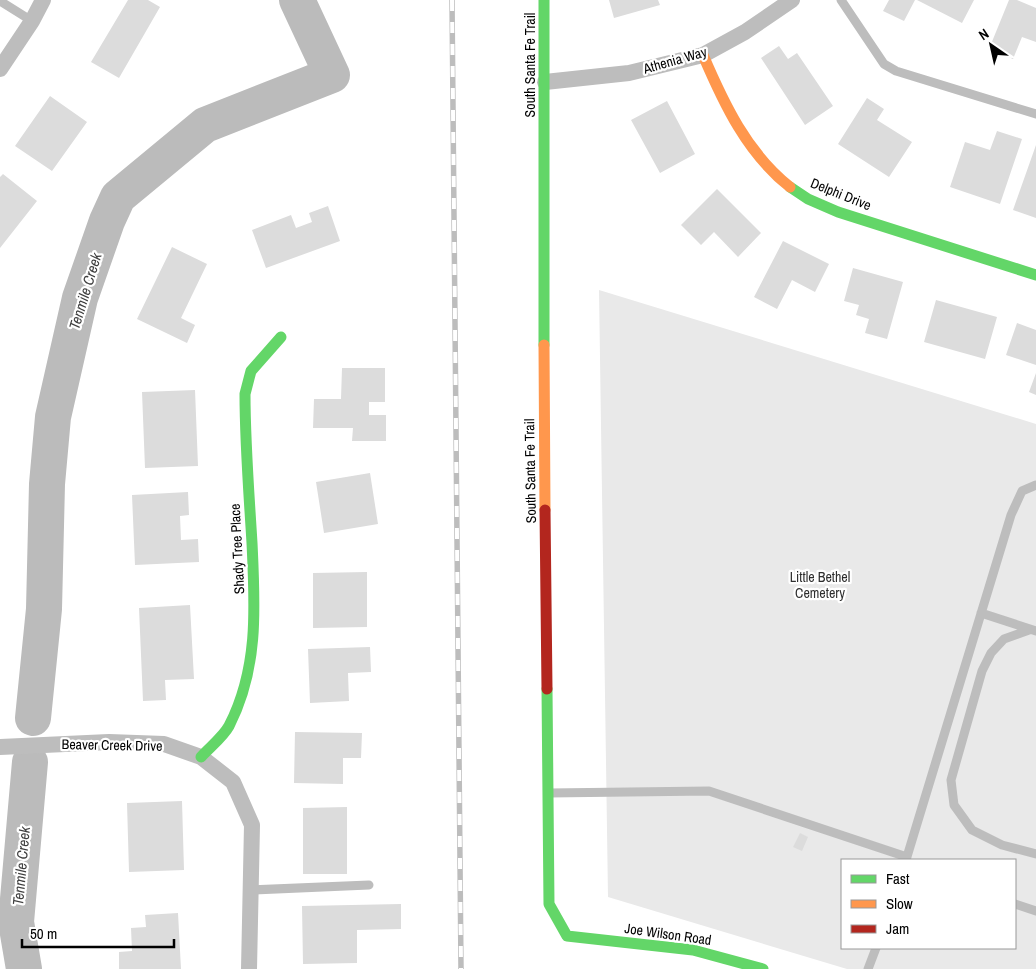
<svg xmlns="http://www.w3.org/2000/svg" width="1036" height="969" font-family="'Archivo Narrow',sans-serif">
<rect width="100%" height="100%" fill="#fff"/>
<path fill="#e9e9e9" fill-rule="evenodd" d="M599,290L1036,424V969H847L608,897ZM842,860H1015V948H842Z"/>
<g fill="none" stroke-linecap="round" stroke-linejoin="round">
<path stroke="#bbb" stroke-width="36" d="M33,718L44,609L47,484L53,417L80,298L107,221L118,197L205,125L332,75L297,0
M24,969L16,922L30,762"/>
</g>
<path fill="#dcdcdc" d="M128,0H148L160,7L119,78L91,62Z
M609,0H658L660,5L614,18Z
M889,0H915L904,21L883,11Z
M917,0H974L962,23Z
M1009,0H1017L1036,8V42L1022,37L1013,59L989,49Z
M779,46L788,59L797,53L833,106L805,125L761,58Z
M50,96L87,122L52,171L15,146Z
M867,98L884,109L877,120L912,142L889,177L838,144Z
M667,101L695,154L660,173L631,120Z
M997,131L1022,139L1000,204L950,187L965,142L990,150Z
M1036,145V218L1013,210Z
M3,174L37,201L0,248V177Z
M717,189L761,233L738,257L714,232L701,245L681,225Z
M328,206L340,241L266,268L252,230L291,215L296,228L312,222L309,213Z
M783,241L829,264L815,292L792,280L777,309L754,297Z
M172,247L207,264L181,318L195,325L187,343L137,319Z
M853,268L903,282L887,339L865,333L869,319L856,315L859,305L844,301Z
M936,300L997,317L985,359L924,342Z
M1017,323L1036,330V365L1006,355Z
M342,368H385V402H369V415H386V441H352L353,428H313L314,399H341Z
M1036,373V395L1029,392Z
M195,390L198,466L145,468L142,392Z
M370,473L378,524L324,533L316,482Z
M188,492L189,515L180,516L181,540L198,539L199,562L135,565L132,495Z
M367,572V627L313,628V573Z
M190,605L194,679L165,680L166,700L143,701L139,608Z
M370,647L371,672L348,673L349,701L310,703L308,649Z
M295,732L362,733L361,758H343V784L294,783Z
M182,801L184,870L129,872L127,803Z
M347,807V874H303V808Z
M800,833L808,837L802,851L793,847Z
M401,904V929L357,930V963L303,964L302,906Z
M178,913L181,969H119V952L132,951L131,928L146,927L145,915Z"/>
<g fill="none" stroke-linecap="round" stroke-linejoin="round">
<path stroke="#bdbdbd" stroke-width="9" d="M841,0L884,64L896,71L1036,114
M0,1L32,21
M981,613L1036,631
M1029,630L1004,639L991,653L982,671L951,780L954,805L972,830L1002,845L1036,854
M549,793L709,791L907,857
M906,860L1011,515L1022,491L1036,485
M251,890L369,885
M1015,904L1036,911
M868,969L876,948"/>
<path stroke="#bdbdbd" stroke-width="16" d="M0,69L32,21L43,0
M545,82L629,73L703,55L745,32L792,0
M0,747L109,742L164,744L201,757L233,782L252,825L249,969"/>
<path stroke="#63d668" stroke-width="11" d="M544,0V345
M790,187L808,199L838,212L1036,275
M547,689L549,904L567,936L693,950L763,969
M201,757C210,747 223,737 229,726C259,668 255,606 252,543C249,493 245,444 245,394L251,371L281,337"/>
<path stroke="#ff974d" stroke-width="11" d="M703,55C724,104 747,153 790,187
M544,345L545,510"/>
<path stroke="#b3261e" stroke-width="11" d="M545,510L547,689"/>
<g stroke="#bdbdbd" stroke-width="5.5">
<path id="rail" d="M452,0L461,969"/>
</g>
<use href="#rail" stroke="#fff" stroke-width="4" stroke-dasharray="11" stroke-linecap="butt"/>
</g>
<g text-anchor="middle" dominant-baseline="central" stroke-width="4.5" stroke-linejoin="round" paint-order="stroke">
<g font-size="14" fill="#000" stroke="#fff">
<text transform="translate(675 60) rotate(-16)">Athenia Way</text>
<text transform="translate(530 65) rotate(-90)">South Santa Fe Trail</text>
<text transform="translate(841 194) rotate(22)">Delphi Drive</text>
<text transform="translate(530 471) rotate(-91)">South Santa Fe Trail</text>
<text transform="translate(237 549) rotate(-93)">Shady Tree Place</text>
<text transform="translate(112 745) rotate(1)">Beaver Creek Drive</text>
<text transform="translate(668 934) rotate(8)">Joe Wilson Road</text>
</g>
<g font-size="14" fill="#2e2e2e" stroke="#fff">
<text x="820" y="577">Little Bethel<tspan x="820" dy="16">Cemetery</tspan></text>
</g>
<g font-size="15" font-style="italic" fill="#3f3f3f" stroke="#fff">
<text transform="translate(85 291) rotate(-73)">Tenmile Creek</text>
<text transform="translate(21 866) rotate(-85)">Tenmile Creek</text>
</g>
</g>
<rect x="841" y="859" width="175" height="90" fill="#ffffff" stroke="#999999"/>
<rect x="851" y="875" width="25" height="8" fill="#63d668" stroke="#999999"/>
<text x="886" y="884" font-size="15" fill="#000000">Fast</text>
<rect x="851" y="900" width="25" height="8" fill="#ff974d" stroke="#999999"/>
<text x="886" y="909" font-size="15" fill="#000000">Slow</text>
<rect x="851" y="925" width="25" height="8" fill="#b3261e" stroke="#999999"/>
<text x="886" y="934" font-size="15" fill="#000000">Jam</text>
<g transform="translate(991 45) rotate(326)" stroke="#ffffff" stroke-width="4" paint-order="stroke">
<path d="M0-4L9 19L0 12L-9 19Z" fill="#000000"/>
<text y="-8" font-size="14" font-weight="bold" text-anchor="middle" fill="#000000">N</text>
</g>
<path d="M22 939v8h152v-8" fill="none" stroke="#000000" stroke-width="2.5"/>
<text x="30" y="939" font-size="15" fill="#000000" stroke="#ffffff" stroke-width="4" paint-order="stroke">50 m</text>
</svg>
